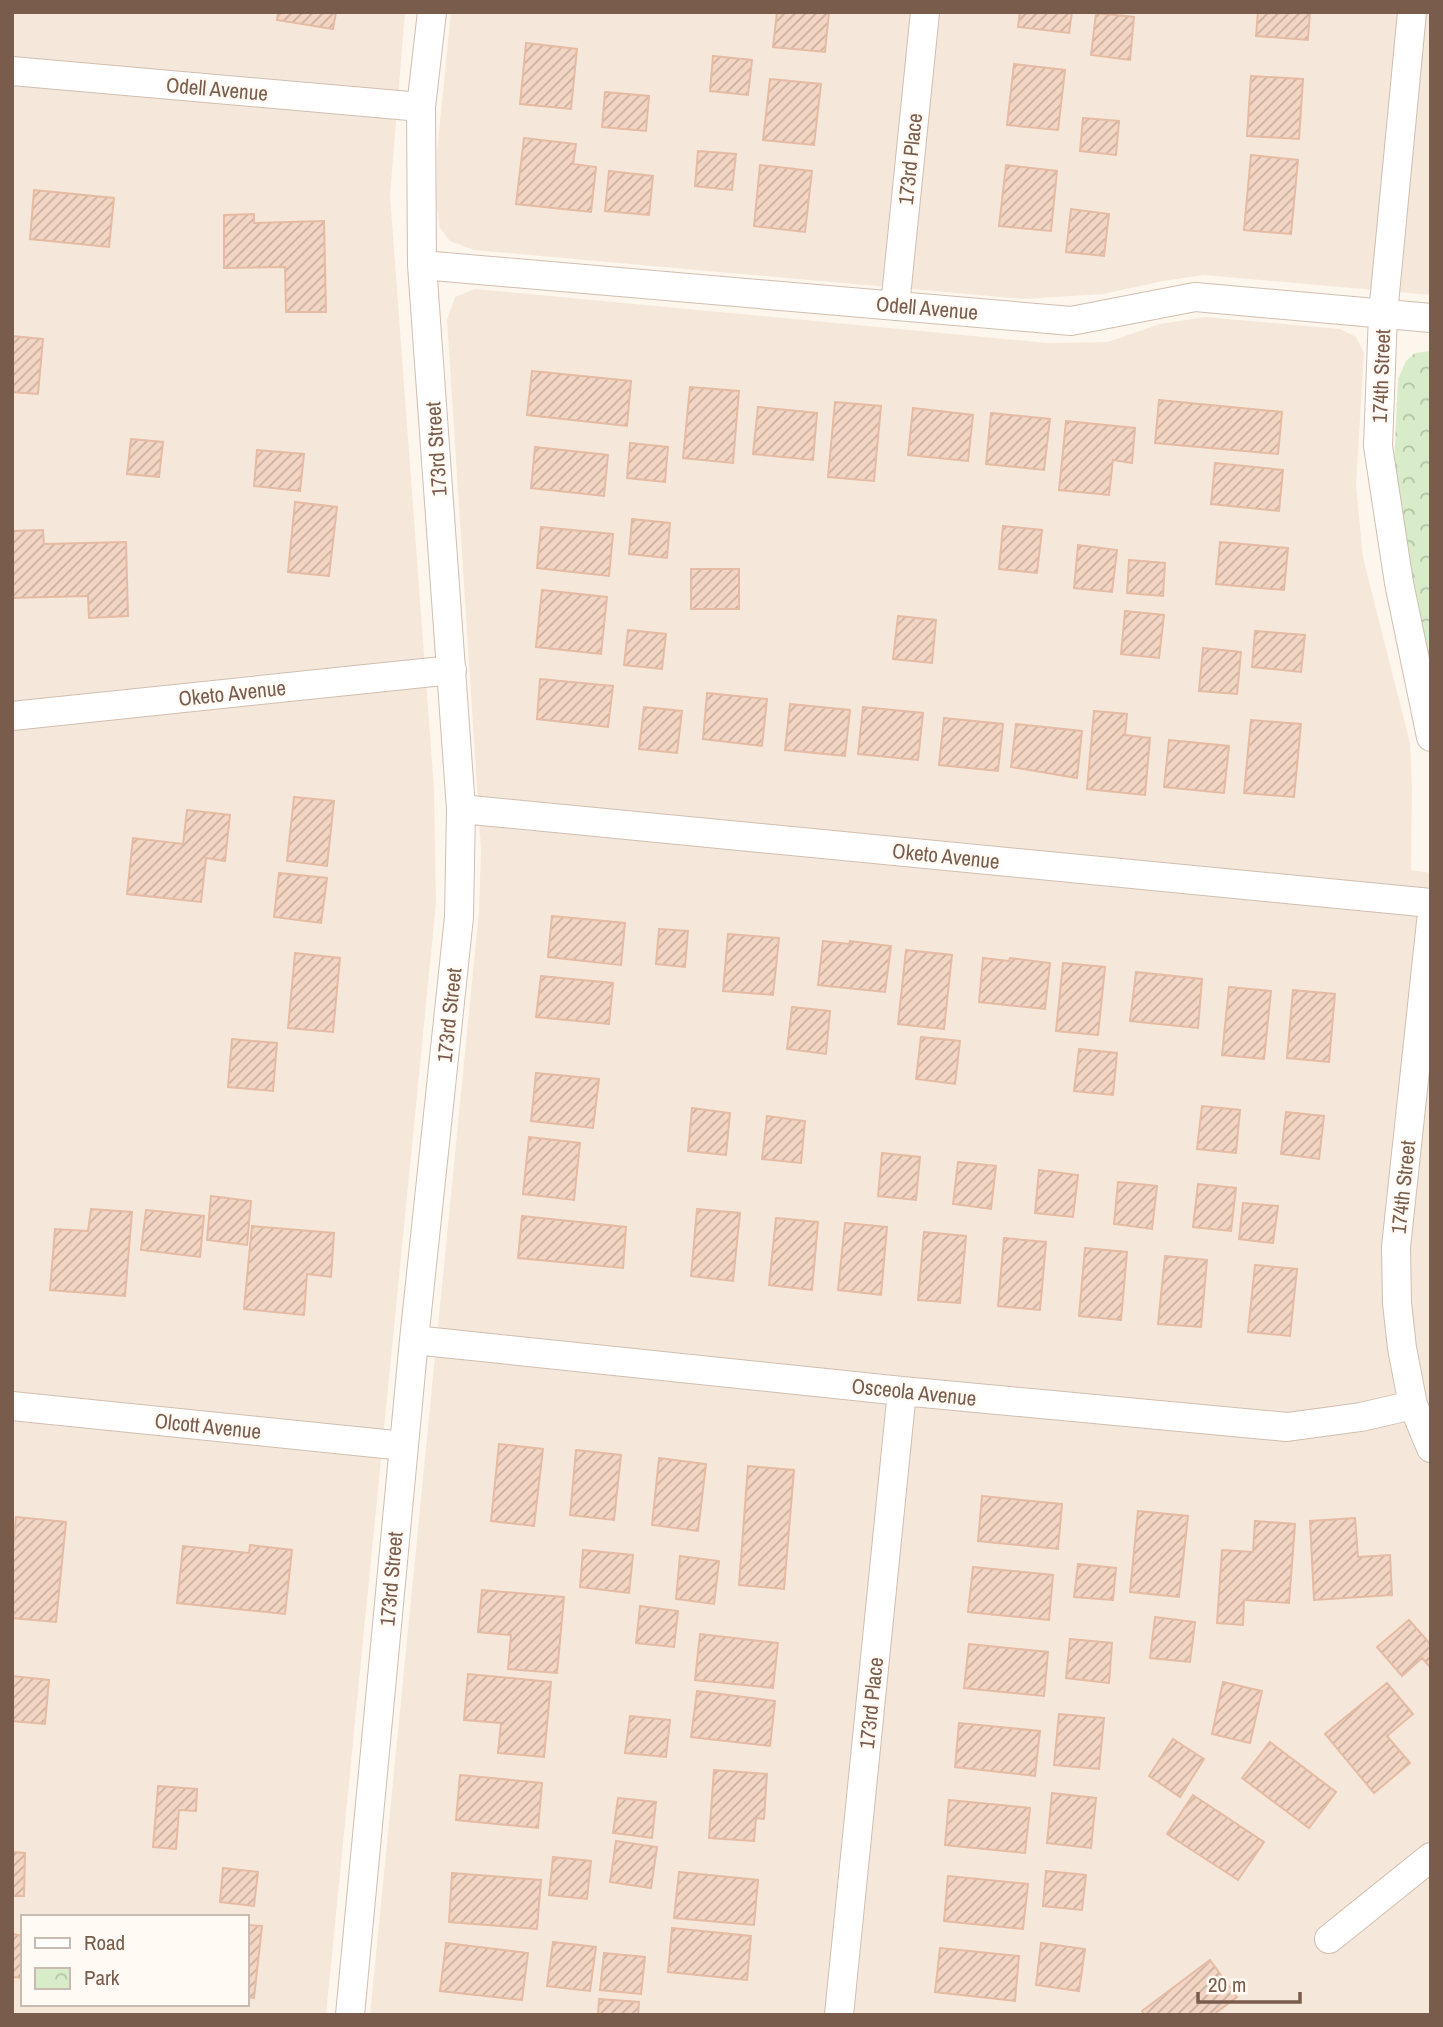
<svg xmlns="http://www.w3.org/2000/svg" width="1443" height="2027" font-family="'Archivo Narrow',sans-serif">
<defs>
<pattern id="park-crowns" width="20" height="18" patternUnits="userSpaceOnUse" patternTransform="scale(1.75)"><rect width="20" height="18" fill="#d8ecc9"/><path d="M2 6a3 3 0 1 1 6 0M12 15a3 3 0 1 1 6 0" fill="none" stroke="#b4c2a5"/></pattern>
<pattern id="building-hatch" width="6" height="6" patternUnits="userSpaceOnUse" patternTransform="scale(1.75)"><rect width="6" height="6" fill="#f3d5c3"/><path d="M-1 1l2-2M0 6l6-6M5 7l2-2" fill="none" stroke="#cab0a1"/></pattern>
</defs>
<rect width="100%" height="100%" fill="#fdf6ec"/>
<path fill="#f5e8da" fill-rule="evenodd" d="M12,12H405L390,195L434,789L436,903L326,2015H12ZM23,1917H247V2004H23Z
M451,12H1431V295L1204,275L1163,281L1104,294L1023,299L474,250L450,241L440,228L436,204L437,152Z
M475,289L1047,343L1108,342L1160,324L1205,317L1340,329L1356,337L1364,353L1356,485L1363,558L1410,743L1412,789L1411,870L1431,873V2015H370L479,911L481,850L447,320L455,297Z"/>
<path fill="url(#park-crowns)" d="M1431,351V679L1393,489L1398,379L1406,361L1415,353Z"/>
<path fill="url(#building-hatch)" stroke="#e6bba3" stroke-width="2" d="M278,12H336L333,29L277,20Z
M777,12H829L825,52L773,47Z
M1020,12H1072L1069,33L1018,27Z
M1258,12H1310L1308,40L1256,36Z
M1096,13L1134,17L1130,60L1091,55Z
M526,43L577,49L571,109L520,104Z
M713,56L752,60L748,95L710,91Z
M1014,64L1065,70L1058,130L1007,125Z
M1251,76L1303,79L1299,139L1247,136Z
M770,79L821,84L814,145L763,140Z
M605,92L649,96L646,131L602,127Z
M1083,118L1119,121L1116,155L1080,151Z
M524,138L576,144L573,164L596,167L591,212L516,204Z
M698,151L736,154L732,190L695,186Z
M1251,155L1298,160L1291,234L1244,230Z
M760,165L812,171L805,232L754,226Z
M1006,165L1057,171L1051,231L999,226Z
M609,171L653,176L649,215L605,211Z
M34,190L114,198L109,247L30,239Z
M1071,209L1109,214L1104,256L1066,252Z
M254,214V223L324,221L326,312H286L285,267L224,268V215Z
M12,336L43,339L38,394L12,392Z
M532,371L631,381L627,426L527,415Z
M690,387L739,391L733,463L683,458Z
M1159,400L1282,412L1278,454L1155,443Z
M835,402L881,406L874,481L828,477Z
M758,407L817,413L813,460L753,454Z
M913,408L973,415L968,461L908,455Z
M991,413L1050,419L1044,470L986,464Z
M1066,421L1135,428L1132,463L1113,460L1109,495L1059,490Z
M131,439L163,442L159,477L127,474Z
M630,443L668,447L665,482L627,478Z
M535,447L608,455L604,496L531,488Z
M257,450L304,454L300,491L254,486Z
M1215,463L1283,470L1279,511L1211,504Z
M295,502L337,507L329,576L288,572Z
M632,519L670,523L667,558L629,554Z
M1003,526L1042,530L1037,573L999,569Z
M541,527L613,534L609,576L537,568Z
M43,530L44,544L126,542L128,616L89,618L88,596L12,598V531Z
M1220,542L1288,548L1284,590L1216,584Z
M1078,545L1117,550L1112,592L1074,588Z
M1129,560L1165,563L1163,596L1127,593Z
M691,569H739V609H691Z
M542,590L607,597L601,654L536,647Z
M1125,611L1164,615L1159,658L1121,654Z
M898,616L936,620L932,663L893,659Z
M628,630L666,634L662,669L624,665Z
M1255,631L1305,635L1301,672L1252,667Z
M1203,648L1241,652L1237,694L1199,691Z
M540,679L613,686L608,727L537,719Z
M707,693L767,699L762,746L703,739Z
M790,704L850,710L845,756L785,750Z
M644,707L682,711L677,753L639,749Z
M863,707L923,713L918,760L858,754Z
M1094,711L1127,714L1125,735L1150,738L1145,795L1087,789Z
M944,718L1003,724L998,771L939,765Z
M1251,720L1301,724L1294,797L1244,793Z
M1016,724L1082,731L1077,778L1011,767Z
M1169,740L1229,746L1224,793L1164,787Z
M294,797L334,801L327,866L287,861Z
M187,810L230,815L225,861L206,858L201,902L127,894L133,838L183,844Z
M279,873L327,878L321,923L274,917Z
M552,916L625,923L621,965L548,957Z
M659,929L688,931L685,967L656,964Z
M728,934L779,938L773,995L723,991Z
M823,941L849,944L850,941L891,946L885,992L818,985Z
M906,950L952,955L944,1029L898,1024Z
M295,953L340,958L333,1032L288,1028Z
M983,958L1009,961L1010,958L1050,963L1045,1009L979,1002Z
M1063,963L1105,967L1098,1035L1056,1031Z
M1136,972L1202,979L1198,1028L1130,1021Z
M541,976L613,983L609,1024L536,1017Z
M1229,987L1271,991L1264,1059L1222,1055Z
M1293,990L1335,994L1329,1062L1287,1058Z
M792,1007L830,1011L826,1054L787,1049Z
M921,1037L960,1041L955,1084L916,1079Z
M232,1039L277,1043L273,1091L228,1087Z
M1079,1049L1117,1053L1113,1095L1074,1091Z
M536,1073L599,1079L593,1128L531,1121Z
M1202,1106L1240,1110L1236,1153L1197,1149Z
M692,1108L730,1113L726,1155L688,1151Z
M1286,1112L1324,1116L1319,1159L1281,1154Z
M767,1116L805,1121L801,1163L762,1159Z
M529,1137L580,1143L574,1200L523,1194Z
M882,1153L920,1157L916,1200L878,1196Z
M958,1162L996,1166L991,1209L953,1204Z
M1039,1170L1078,1175L1073,1217L1035,1213Z
M1118,1182L1157,1186L1152,1229L1114,1224Z
M1198,1184L1236,1188L1231,1231L1193,1227Z
M211,1196L251,1201L247,1245L207,1240Z
M1243,1203L1278,1206L1273,1243L1239,1239Z
M91,1209L132,1212L125,1296L50,1290L55,1229L88,1231Z
M697,1209L740,1213L733,1281L691,1276Z
M146,1210L204,1216L200,1257L141,1250Z
M522,1216L626,1227L623,1268L518,1258Z
M776,1218L818,1222L812,1290L769,1285Z
M845,1223L887,1227L881,1295L838,1290Z
M252,1226L334,1233L331,1277L307,1274L304,1315L244,1309Z
M924,1232L966,1236L960,1303L918,1300Z
M1004,1238L1046,1242L1040,1310L998,1306Z
M1085,1248L1127,1252L1121,1320L1079,1316Z
M1165,1256L1207,1260L1201,1327L1158,1324Z
M1255,1265L1297,1269L1290,1336L1248,1332Z
M499,1444L543,1449L534,1526L491,1521Z
M576,1450L621,1455L614,1520L570,1515Z
M659,1458L706,1464L698,1531L652,1525Z
M748,1466L794,1470L784,1589L739,1585Z
M982,1496L1062,1504L1058,1549L978,1541Z
M1138,1511L1188,1516L1179,1597L1130,1592Z
M16,1517L66,1522L56,1622L12,1618V1555Z
M1355,1518L1358,1557L1390,1555L1392,1595L1314,1600L1310,1521Z
M1255,1521L1295,1524L1289,1603L1244,1600L1243,1625L1217,1623L1222,1550L1253,1552Z
M250,1545L292,1550L285,1614L177,1603L183,1546L249,1553Z
M583,1550L633,1555L629,1593L580,1587Z
M680,1556L719,1561L714,1604L676,1599Z
M1078,1564L1116,1568L1113,1600L1074,1597Z
M973,1567L1053,1575L1049,1620L968,1612Z
M482,1590L564,1597L557,1673L508,1669L511,1635L478,1632Z
M640,1606L678,1611L674,1647L636,1643Z
M1155,1617L1195,1622L1190,1662L1150,1658Z
M1409,1620L1431,1645V1668L1422,1658L1402,1676L1377,1647Z
M700,1634L778,1643L773,1688L695,1680Z
M1070,1639L1112,1643L1109,1683L1066,1678Z
M969,1644L1048,1652L1044,1696L964,1688Z
M468,1674L551,1682L544,1757L498,1753L501,1723L464,1720Z
M12,1676L49,1680L45,1724L12,1721Z
M1223,1682L1262,1691L1250,1743L1212,1734Z
M1387,1683L1413,1714L1387,1736L1410,1763L1374,1793L1325,1734Z
M697,1691L775,1701L770,1746L691,1737Z
M1059,1714L1104,1718L1099,1769L1054,1765Z
M630,1716L670,1720L666,1757L625,1753Z
M959,1723L1040,1731L1035,1776L955,1767Z
M1173,1739L1204,1759L1180,1797L1149,1776Z
M1270,1742L1336,1792L1309,1828L1242,1778Z
M714,1770L767,1774L764,1819L756,1818L754,1841L709,1838Z
M460,1775L542,1783L538,1828L456,1820Z
M158,1786L197,1789L196,1811L179,1810L176,1849L153,1847Z
M1052,1793L1096,1798L1091,1848L1047,1843Z
M1193,1795L1264,1842L1238,1880L1167,1834Z
M618,1798L656,1802L652,1838L613,1833Z
M949,1800L1030,1808L1025,1853L945,1845Z
M616,1841L657,1847L651,1888L610,1882Z
M12,1852L25,1853L24,1896H12Z
M553,1857L591,1861L587,1899L549,1895Z
M223,1868L258,1872L254,1906L220,1902Z
M1046,1871L1086,1875L1082,1910L1043,1906Z
M679,1872L758,1880L754,1925L674,1918Z
M452,1873L541,1880L537,1929L449,1922Z
M948,1876L1028,1884L1023,1929L944,1921Z
M247,1925L262,1926L254,1998L247,1997Z
M672,1928L751,1936L747,1980L668,1972Z
M13,1934L23,1936V1978L12,1977Z
M553,1942L596,1947L590,1991L547,1986Z
M446,1943L528,1953L522,2000L440,1991Z
M1041,1943L1085,1949L1079,1991L1036,1985Z
M940,1948L1019,1956L1015,2001L935,1992Z
M604,1953L645,1957L641,1994L600,1990Z
M1210,1960L1237,1997L1213,2015H1144L1142,2011Z
M599,1999L639,2002L638,2015H598Z"/>
<g fill="none" stroke-linecap="round" stroke-linejoin="round">
<g stroke="#d1beb0" stroke-width="30">
<path id="street" d="M1412,12L1383,314L1378,446L1399,583L1431,737
M12,71L421,107
M422,265L1071,321L1195,297L1431,318
M895,306L925,12
M12,716L452,670
M461,809L1431,903
M1431,922L1396,1247L1397,1303L1402,1348L1413,1405L1431,1448
M414,1340L902,1391L1287,1427L1361,1417L1413,1405
M12,1406L404,1446
M1329,1939L1431,1857
M350,2015L414,1340L459,917L461,809L422,265L421,107L432,12
M839,2015L902,1391"/>
</g>
<use href="#street" stroke="#fff" stroke-width="28"/>
</g>
<g text-anchor="middle" dominant-baseline="central" stroke-width="5" stroke-linejoin="round" paint-order="stroke">
<g font-size="21" fill="#7a5c4d" stroke="#fffaf3">
<text transform="translate(217 89) rotate(5)">Odell Avenue</text>
<text transform="translate(910 159) rotate(-84)">173rd Place</text>
<text transform="translate(927 308) rotate(5)">Odell Avenue</text>
<text transform="translate(1381 376) rotate(-88)">174th Street</text>
<text transform="translate(436 449) rotate(-94)">173rd Street</text>
<text transform="translate(232 693) rotate(-6)">Oketo Avenue</text>
<text transform="translate(946 856) rotate(6)">Oketo Avenue</text>
<text transform="translate(449 1015) rotate(-84)">173rd Street</text>
<text transform="translate(1403 1187) rotate(-84)">174th Street</text>
<text transform="translate(914 1392) rotate(6)">Osceola Avenue</text>
<text transform="translate(208 1426) rotate(6)">Olcott Avenue</text>
<text transform="translate(391 1579) rotate(-85)">173rd Street</text>
<text transform="translate(871 1703) rotate(-84)">173rd Place</text>
</g>
</g>
<rect width="1443" height="2027" fill="none" stroke="#7a5c4d" stroke-width="28"/>
<rect x="21" y="1915" width="228" height="91" fill="#fffaf3" stroke="#cabbb1" stroke-width="2"/>
<rect x="35" y="1938" width="35" height="10" fill="#ffffff" stroke="#cabbb1" stroke-width="2"/>
<text x="84" y="1950" font-size="21" fill="#7a5c4d">Road</text>
<rect x="35" y="1968" width="35" height="21" fill="url(#park-crowns)" stroke="#cabbb1" stroke-width="2"/>
<text x="84" y="1985" font-size="21" fill="#7a5c4d">Park</text>
<path d="M1198 1992v10h102v-10" fill="none" stroke="#7a5c4d" stroke-width="3.5"/>
<text x="1208" y="1992" font-size="21" fill="#7a5c4d" stroke="#fffaf3" stroke-width="5" paint-order="stroke">20 m</text>
</svg>
